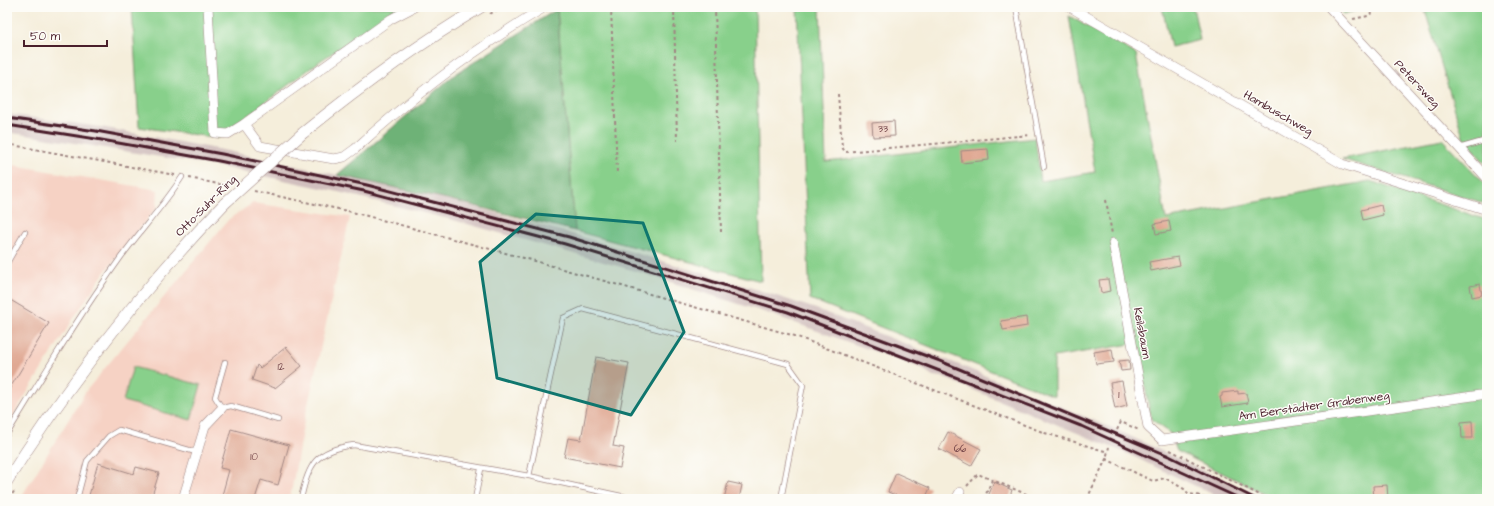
<svg xmlns="http://www.w3.org/2000/svg" width="1494" height="506" font-family="'Architects Daughter',sans-serif">
<rect width="100%" height="100%" fill="#fdfcf7"/>
<filter id="ink" filterUnits="userSpaceOnUse"><feTurbulence type="fractalNoise" baseFrequency=".025" numOctaves="2"/><feDisplacementMap in="SourceGraphic" scale="8" xChannelSelector="R" yChannelSelector="G"/><feConvolveMatrix kernelMatrix="1 2 1 2 8 2 1 2 1" color-interpolation-filters="sRGB"/></filter>
<filter id="wash" filterUnits="userSpaceOnUse"><feTurbulence type="fractalNoise" baseFrequency=".012" numOctaves="4" result="noise"/><feDisplacementMap in="SourceGraphic" scale="16" xChannelSelector="R" yChannelSelector="G"/><feGaussianBlur stdDeviation="0.9" result="paint"/><feColorMatrix in="noise" values="0 0 0 0 0 0 0 0 0 0 0 0 0 0 0 0 0 1.4 0 .05"/><feComposite in="paint" operator="in"/></filter>
<g filter="url(#wash)">
<rect width="100%" height="100%" fill="#f5eedb"/>
<path fill="#f6d2c4" d="M7,164L158,190L157,207L104,273L75,316L7,425Z
M253,203L350,217L302,431L290,499H20L86,391L229,219Z"/>
<path fill="#d1bfbe" d="M7,114L101,127L227,151L443,198L576,235L752,288L816,309L952,362L1117,430L1264,499H1223L1128,454L942,377L933,376L921,368L773,315L639,272L457,221L326,189L222,167L7,132Z"/>
<path fill="#88d08b" stroke="#69785b" d="M132,7H402L320,61L218,138L139,127Z
M561,7H755L761,281L575,231L557,9Z
M797,7H820L826,162L1035,138L1041,181L1095,172L1069,16L1136,54L1166,219L1370,181L1487,220V499H1276L1177,451L1170,433L1151,419L1137,343L1054,357V396L810,299Z
M1162,7H1193L1200,40L1171,47Z
M1336,7H1368V8L1343,14Z
M1424,7H1487V165L1464,140Z
M1442,139L1487,186V204L1342,159Z
M133,367L201,385L191,420L123,401Z"/>
<path fill="#6eb277" stroke="#5c6851" d="M557,9L575,231L443,198L337,175L454,75Z"/>
<g id="blocks">
<path fill="#e0a893" d="M894,121L895,136L873,137L872,123Z
M988,149L989,160L962,163L961,151Z
M1381,205L1383,215L1363,220L1361,210Z
M1169,221L1171,231L1156,234L1154,224Z
M1178,257L1180,265L1151,271L1149,262Z
M1108,279L1110,291L1101,293L1099,280Z
M1480,284L1482,295L1472,297L1470,286Z
M7,298L49,323L7,393Z
M1026,317L1027,326L1003,330L1001,321Z
M286,347L302,366L275,388L252,380L257,365L260,368Z
M1112,349L1114,362L1096,364L1094,352Z
M596,357L629,363L613,446L624,448L620,468L564,457L568,438L581,440Z
M1129,360L1130,370L1121,371L1119,361Z
M1122,381L1127,406L1115,409L1110,383Z
M1238,391V394L1246,393L1248,403L1222,407L1220,397L1222,396V393Z
M1472,421L1473,438H1462L1461,422Z
M231,429L289,445L278,485L261,480L255,499H221L229,470L220,468Z
M948,432L981,449L971,466L939,449Z
M98,463L134,474L136,467L159,473L151,499H88Z
M896,473L930,488L925,499H905L888,492Z
M728,482L742,485L739,499H724Z
M994,482L1012,490L1009,499H987Z
M1387,485L1388,499H1374L1373,486Z"/>
</g>
</g>
<g filter="url(#ink)">
<use href="#blocks" fill-opacity="0" stroke="#a08683" stroke-width="1"/>
<g fill="none" stroke-linecap="round" stroke-linejoin="round">
<g stroke="#a08683" stroke-width="6">
<path id="service" d="M1016,7L1044,167
M1459,148L1487,140
M7,263L25,232
M225,362L215,397L222,408L231,406L278,420
M7,434C44,374 80,314 121,257C141,230 164,205 182,177
M529,476L563,318L583,309L788,364L803,385L781,499
M77,499L87,461L109,436L119,430L196,452
M301,499C308,464 316,450 354,445L529,476L635,499
M475,499L481,469"/>
</g>
<g stroke="#a08683" stroke-width="10">
<path id="minor" d="M208,7L215,133L228,134L244,124
M414,7L391,19L244,124L260,146L334,159L344,157L355,149C414,95 477,47 545,7
M1070,7L1342,164L1487,210
M1329,7L1487,178
M1113,243L1148,427L1162,440L1487,394
M183,499L205,426L222,408
M956,499L960,492"/>
</g>
<g stroke="#a08683" stroke-width="12">
<path id="tertiary" d="M303,133C360,87 418,44 481,7
M7,481C70,381 143,288 225,203"/>
</g>
<path stroke="#a08683" stroke-width="2" stroke-dasharray="3 3" stroke-linecap="butt" d="M611,7L617,174
M674,7L677,141
M715,7L721,232
M490,14L502,7
M1353,19L1368,16L1379,7
M838,94L842,147L845,152L1030,135
M7,144L175,175
M189,178L228,186
M254,191L352,212L535,261L795,336L1045,433L1108,452
M1106,200L1112,234
M1117,430L1121,422L1139,430
M1170,450L1268,499
M1106,459L1153,481L1165,478L1186,490L1188,494L1197,495L1206,499
M967,486L978,474L1038,499
M9,499L15,490
M984,499L992,480
M1087,499L1106,459L1109,447
M1188,499V494"/>
<use href="#service" stroke="#fff" stroke-width="4.5"/>
<use href="#minor" stroke="#fff" stroke-width="9"/>
<use href="#tertiary" stroke="#fff" stroke-width="11"/>
<path stroke="#4a1f2b" stroke-width="3" d="M7,118L96,131L222,154L367,185L569,237L791,306L940,361L1169,456L1256,499
M7,125L96,139L219,161L364,191L565,244L788,312L1081,426L1241,499"/>
<g stroke="#a08683" stroke-width="12" stroke-linecap="butt">
<path id="tertiary-bridge" d="M225,203L303,133"/>
</g>
<use href="#tertiary-bridge" stroke="#fff" stroke-width="11"/>
</g>
</g>
<path fill="#0f766e" fill-opacity="0.2" stroke="#0f766e" stroke-width="3" stroke-linejoin="round" d="M536,214L643,223L684,332L631,415L497,378L480,262Z"/>
<g text-anchor="middle" dominant-baseline="central" stroke-width="3" stroke-linejoin="round" paint-order="stroke">
<g font-size="10" fill="#704145">
<text x="883" y="129">33</text>
<text x="281" y="367">12</text>
<text x="1119" y="395">1</text>
<text x="960" y="449">66</text>
<text x="254" y="457">10</text>
</g>
<g font-size="12" fill="#4a1f2b" stroke="#fdfcf7">
<text transform="translate(1417 84) rotate(47)">Petersweg</text>
<text transform="translate(1278 113) rotate(30)">Hambuschweg</text>
<text transform="translate(206 206) rotate(-45)">Otto-Suhr-Ring</text>
<text transform="translate(1142 333) rotate(79)">Keilsbaum</text>
<text transform="translate(1314 406) rotate(-8)">Am Berstädter Grabenweg</text>
</g>
</g>
<rect width="1494" height="506" fill="none" stroke="#fdfcf7" stroke-width="24"/>
<path d="M24 40v6h83v-6" fill="none" stroke="#4a1f2b" stroke-width="2"/>
<text x="30" y="40" font-size="12" fill="#4a1f2b" stroke="#fdfcf7" stroke-width="3" paint-order="stroke">50 m</text>
</svg>
